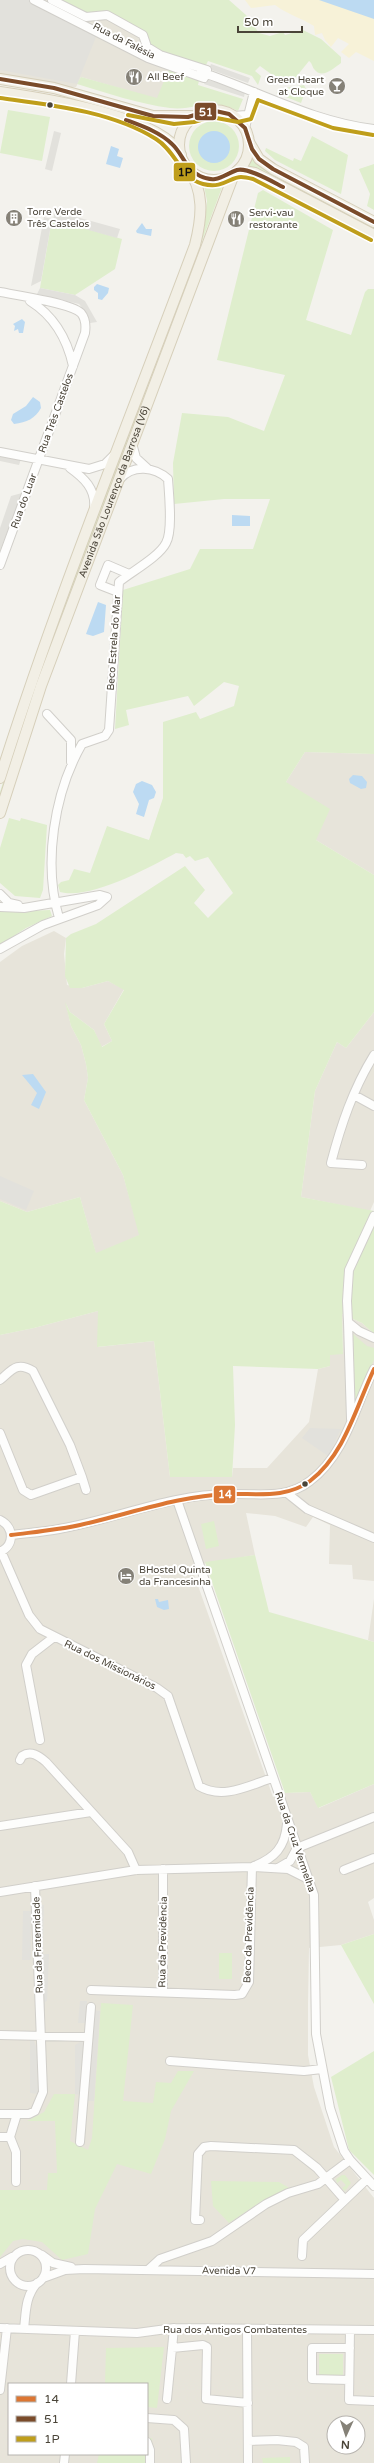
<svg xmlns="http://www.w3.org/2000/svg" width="374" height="2463" font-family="'Varela Round',sans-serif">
<rect width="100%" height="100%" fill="#f3f2ed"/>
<path fill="#e7e4da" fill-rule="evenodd" d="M0,0H52L107,15L143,35L170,66L160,95L157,99L81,77L76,87L54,88L0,79Z
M305,752L374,754V875L316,840L286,782Z
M54,931L66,938L64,954L67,985L82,988L108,981L124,989L104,1024L112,1041L101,1047L94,1030L70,1012L66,1004L71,1026L81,1045L86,1064L88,1078L84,1100L123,1175L140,1235L96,1254L80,1197L27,1212L0,1201V962L22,946Z
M374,1012V1202L370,1211L301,1197L315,1091L337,1042L346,1048Z
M98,1311V1347L154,1341L170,1477H232L233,1468H267L309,1422L318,1369L330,1366V1354H343L342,1314L362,1323L374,1334V1538L372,1539L374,1542V1581L353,1579L352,1565L329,1564L330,1525L313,1517L306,1527L275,1516L246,1513L255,1555L191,1566L273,1797L285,1793L310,1792L319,1808L374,1784V1898L368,1902L374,1920V1934L341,1945L309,1948L308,2004V2055L314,2087L334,2147L374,2198V2463H0V1335L34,1328ZM9,2384H147V2454H9ZM334,2423H358V2447H334Z
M374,1599V1642L368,1640Z"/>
<path fill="#dfeecd" d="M52,0H229L246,15L259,33L270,36L283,32L285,35L303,30L321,39L341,57V63C334,68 322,80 314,69C312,66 312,63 309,61L292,82L278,79L260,66L255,71L261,76L258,85L252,76L208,61L204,69L147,47L143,35L107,15L86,17Z
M170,66L200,76L198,85L243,99L238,111C209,96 197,111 170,108C139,104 107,93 77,84L81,77L157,98Z
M304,85L306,89L301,103L276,93L285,88Z
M8,110L50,117L42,161L0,153Z
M189 146a25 25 0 1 1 50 0a25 25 0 1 1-50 0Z
M312,136L348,155L341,194L275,160L265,151L266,148L293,161L294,158L301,161Z
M251,155L374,227V230L245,168Z
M374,164V210L367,206L370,194L359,169Z
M203,181L224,182L35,689L0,799V792L8,766L44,658L204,230L207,201Z
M263,190L333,230L306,320L351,335L365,292L368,289H374V754L305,752L286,782L330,809L316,840L374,875V1012L346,1048L337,1042L315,1091L301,1197L374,1211V1334L362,1323L342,1314L343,1354L330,1355V1366L318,1369L233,1366L235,1425L232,1477H170L154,1341L97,1347L98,1311L34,1328L0,1335V1201L27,1212L80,1197L96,1253L139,1235L123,1175L84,1100L88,1078L86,1064L81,1045L71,1026L65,1002L70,1012L94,1030L102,1047L112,1041L104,1024L124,990L108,981L82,988H70L65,976L66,938L71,934L96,924L185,866L205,890L194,903L208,918L233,893L208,857L195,861L190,856L186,858L183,854L176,853C148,868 91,900 60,892L58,885L61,882L69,880L74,869L90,873L107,826L149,840L163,798V722L196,712L200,719L234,706L239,686L224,682L194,706L188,696L126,710L129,725L115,729L123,590L190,569L200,549H253L270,499H224L174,504L173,463L182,413L228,417L264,431L285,375L217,360L258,193Z
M52,219L122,239L115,269L75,295L40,288Z
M9,818L20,821L21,818L47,825L43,890L40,898L15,896L0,883V848Z
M50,910L52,916L26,928L0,945V912Z
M353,1334L367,1346L374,1348V1360L355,1401Z
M214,1521L219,1546L206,1549L201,1524Z
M255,1555L269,1612L374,1642V1784L318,1808L310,1792L285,1793L205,1562Z
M374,1934V2004L341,1945Z
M219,1953H232V1979H219Z
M101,2003L133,2005L123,2101L153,2103L156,2082L171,2083L178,2071H194L171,2111L165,2139L151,2174L117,2164L95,2209L88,2254L62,2260L42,2242L23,2239L13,2241L0,2257V2190H47L48,2173H57L55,2121H27L44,2112L54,2094H75L70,2141L88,2150L92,2138Z
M374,2051V2175L349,2150L331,2077Z
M342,2175H345L351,2183L345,2191L342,2188L346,2185L341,2180L337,2183L336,2179Z
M211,2181L279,2182L291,2189L259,2203L229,2223L213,2206Z
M164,2347L157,2408L147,2407V2384H105L106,2348Z
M319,2354H343V2376H319Z
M147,2438H152L153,2463H97L99,2454H147Z
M290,2457V2463H263L262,2458Z"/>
<path fill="#f7f2d8" d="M245,0H374V61L356,52L349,58L341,52L349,44L338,38L331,47L325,40L322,33L315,35L314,26C301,18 287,14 275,5L251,8Z"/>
<path fill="#e2e1dc" d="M0,0H34L98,32L77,84L0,70Z
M211,64L250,78L248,83L209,69Z
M206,79L245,92L244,97L204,84Z
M54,131L61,133L52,171L45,169Z
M55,211L120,229L117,238L53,220Z
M44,217L52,219L41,281L31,286Z
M40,288L75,295L85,301L97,322L90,323L85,311L79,304L37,294Z
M0,455L21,459L19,465L0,461Z
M22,493L0,551V528L11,496Z
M0,1176L34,1191L26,1210L0,1199Z
M310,1428L341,1429L328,1456L302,1438Z
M40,1905H44L43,1954H49L47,2001L45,2002V2018L40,2019Z
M23,1911H31V1960H22Z
M80,2001H87L86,2023H78Z
M94,2010L100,2011L94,2101H87Z
M30,2039L34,2041L37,2048L38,2094L30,2093Z
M82,2041L84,2043L82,2095L75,2094V2045Z"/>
<path fill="#bcdaf2" d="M319,0H374V19Z
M198 147a16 16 0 1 1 32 0a16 16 0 1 1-32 0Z
M111,146L119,149L117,156L123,158L120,168L106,164Z
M142,223L146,229H152L151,236L137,233L136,231Z
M97,284L109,288L108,293L102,300L98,299V293L94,290V287Z
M22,319L25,322L23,333H19L18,329L14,331L15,326L13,324Z
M33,397L40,402L41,408C35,419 27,422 14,424L11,420L13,414L26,406Z
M232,515L250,516V526H232Z
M98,602L106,605L104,632L93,636L86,634Z
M353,775L362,776L367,782L366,788L361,789L350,783L349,779Z
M142,781L152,785L156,792L154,798L149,800L144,817L136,814L139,804L133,792L136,784Z
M33,1074L46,1092L39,1109L31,1105L37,1093L22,1075Z
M155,1599H158L159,1602L168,1600L169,1609L164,1610L157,1607Z"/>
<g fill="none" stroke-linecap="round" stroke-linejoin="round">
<g stroke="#d1cfca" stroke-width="10">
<path id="minor" d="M34,0L148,58L204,78L207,70L160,55L147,47L143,35L107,15L86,17L52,0
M201,72C258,91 313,122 374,129
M234,116L246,115
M245,128L254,92
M0,292C16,295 70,303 81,313C86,319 86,326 85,333L0,565
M30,301C54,316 67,338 73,366
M132,443L136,458L148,469
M0,452L89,469L105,464L115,454
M70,468C84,478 96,489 94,508
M118,592L100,585L108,565L129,574
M47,714L71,740V762
M0,894L9,903L18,905
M0,907L24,908L100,895L107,897L98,905L43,925L0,949
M59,918C43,863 54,793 82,744L105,736L109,730L119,582C131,572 159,557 166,543C173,531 169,495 168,479C155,467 133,464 120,479
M354,1095L374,1106
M362,1165L331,1163C341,1125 353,1089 374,1055
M374,1216L349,1270L347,1301L348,1322L359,1331L374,1338
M348,1322L351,1419
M0,1380C12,1370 17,1361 33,1371L70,1445L82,1477L31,1495L23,1490L0,1433
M82,1477L86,1490
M287,1493L307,1509L374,1538
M177,1500L314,1895L316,2034L330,2108L344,2151L350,2160L374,2186
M0,1520C14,1527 15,1545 0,1552
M11,1535C27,1533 44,1532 59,1529C116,1519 171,1494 229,1494C257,1493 286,1500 310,1481C346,1454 355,1406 374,1369
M1,1551L29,1615L40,1629L157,1688L168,1696L199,1786C222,1800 248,1786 272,1778
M40,1740L26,1665L32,1654L54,1637
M20,1760L22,1756C31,1750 39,1756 46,1762L128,1852L136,1870
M0,1826L91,1812
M254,1866C275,1858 285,1847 287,1824
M278,1868L290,1861L297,1848L374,1817
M344,1870L374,1858
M0,1892L136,1870L252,1867L288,1869L308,1879
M91,1990L235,1995L242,1994L249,1982L252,1867
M163,1992V1869
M0,2035L88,2037
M170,2061L304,2071L322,2069
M0,2114H29L35,2111L43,2092L35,1886
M0,2137H10
M80,2142L91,2007
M16,2182V2152L10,2137L17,2114
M200,2220H195L198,2154L204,2147L211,2146L294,2150L317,2168L345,2200
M10 2268a18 18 0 1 1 36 0a18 18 0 1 1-36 0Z
M42,2255L53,2263L71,2267
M302,2256L303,2240L367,2179
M0,2264L12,2257
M148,2270L160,2259L212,2241L266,2204L288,2193L318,2184L350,2160
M43,2278L65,2270L84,2269L374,2274
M0,2328L137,2333L174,2328L374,2330
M24,2329C26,2312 25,2297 37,2283
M247,2329L248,2463
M350,2330L349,2400L374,2401
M172,2348L203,2345L207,2347L206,2399L248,2403
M349,2380L312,2379V2348H350
M71,2384L75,2331
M0,2390L7,2328
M167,2399L174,2328
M147,2418L174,2420L184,2429L186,2463
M248,2441L277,2440L296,2442L304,2447L305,2463
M147,2442L150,2450V2463
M64,2463L65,2454"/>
</g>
<g stroke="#d6cfba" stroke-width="12">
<g id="major">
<path d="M0,79L54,88L153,116H194"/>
<path d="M0,92C41,98 162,116 181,155"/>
<circle cx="214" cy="145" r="35"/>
<path d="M249,142L259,159L273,169L374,222"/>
<path d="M238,170L255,173L267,179L374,235"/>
<path d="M0,778C57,598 129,422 195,245C202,217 205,191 187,167"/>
<path id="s1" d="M0,813L41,686L234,174"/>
</g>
</g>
<use href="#minor" stroke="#fdfdfc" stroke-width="8"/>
<use href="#major" stroke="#f2efe5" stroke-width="10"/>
<g stroke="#fff" stroke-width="7">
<path id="bus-1" d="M11,1535C34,1532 57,1530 80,1525C130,1514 177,1496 228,1494C256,1493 286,1499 310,1481C345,1454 356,1407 374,1369"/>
</g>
<g stroke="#fff" stroke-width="7">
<path id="bus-2" d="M0,79L54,88L153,116L188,117L211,110L229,114L245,128L252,149L259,159L273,169L374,222
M126,120C142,126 160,132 172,144C183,154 185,169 200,176C217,184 223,175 237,170C248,167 273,182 283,187"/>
</g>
<g stroke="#fff" stroke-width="7">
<path id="bus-3" d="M0,98C51,105 111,111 156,139C177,152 180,178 203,184C223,189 230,177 241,177C245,177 249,178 253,179L371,240
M128,115L174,124L194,122L211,117L238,122L251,119L258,100L333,128L373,135"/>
</g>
<use href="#bus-1" stroke="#dc7633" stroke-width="4"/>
<use href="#bus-2" stroke="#7a4b2a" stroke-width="4"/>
<use href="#bus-3" stroke="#bf9e1b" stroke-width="4"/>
</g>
<defs>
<g id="restaurant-disc" transform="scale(0.9)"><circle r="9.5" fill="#858177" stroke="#fff"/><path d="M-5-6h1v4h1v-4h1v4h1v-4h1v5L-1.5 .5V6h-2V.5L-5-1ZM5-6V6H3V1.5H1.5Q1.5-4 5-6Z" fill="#fff"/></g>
<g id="bar-disc" transform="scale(0.9)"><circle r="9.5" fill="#858177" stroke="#fff"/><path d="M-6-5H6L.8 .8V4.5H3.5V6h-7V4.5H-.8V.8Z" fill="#fff"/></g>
<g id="building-disc" transform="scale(0.9)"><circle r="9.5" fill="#858177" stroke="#fff"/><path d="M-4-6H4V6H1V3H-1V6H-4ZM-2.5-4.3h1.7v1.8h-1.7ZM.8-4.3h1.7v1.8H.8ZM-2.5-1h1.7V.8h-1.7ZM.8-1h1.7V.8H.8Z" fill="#fff"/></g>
<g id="hotel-disc" transform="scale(0.9)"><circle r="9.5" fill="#858177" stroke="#fff"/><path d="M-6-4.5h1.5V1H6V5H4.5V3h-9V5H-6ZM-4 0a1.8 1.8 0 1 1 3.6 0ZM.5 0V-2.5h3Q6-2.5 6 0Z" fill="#fff"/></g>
</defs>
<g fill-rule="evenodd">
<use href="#restaurant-disc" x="134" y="77"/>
<use href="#bar-disc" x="337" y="86"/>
<use href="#building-disc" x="14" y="218"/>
<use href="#restaurant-disc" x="236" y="219"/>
<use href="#hotel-disc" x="126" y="1576"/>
</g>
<g fill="#4a4438" stroke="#fff" stroke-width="1.5">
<circle cx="50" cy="105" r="3.5"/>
<circle cx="305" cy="1484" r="3.5"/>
</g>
<g text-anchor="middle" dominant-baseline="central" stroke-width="4" stroke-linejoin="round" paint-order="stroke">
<g font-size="10" fill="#4a4438" stroke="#fff">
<text transform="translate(124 41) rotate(27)">Rua da Falésia</text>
<text transform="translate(56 413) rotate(-70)">Rua Três Castelos</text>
<text stroke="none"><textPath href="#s1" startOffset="341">Avenida São Lourenço da Barrosa (V6)</textPath></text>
<text transform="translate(24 501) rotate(-70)">Rua do Luar</text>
<text transform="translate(114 643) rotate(-86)">Beco Estrela do Mar</text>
<text transform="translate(110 1665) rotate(26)">Rua dos Missionários</text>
<text transform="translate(295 1842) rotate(71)">Rua da Cruz Vermelha</text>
<text transform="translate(249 1935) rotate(-88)">Beco da Previdência</text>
<text transform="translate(163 1942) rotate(-89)">Rua da Previdência</text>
<text transform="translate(38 1945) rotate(-92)">Rua da Fraternidade</text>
<text transform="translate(229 2271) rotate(1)">Avenida V7</text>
<text x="235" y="2330">Rua dos Antigos Combatentes</text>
</g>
<g font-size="10" fill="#4a4438" stroke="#fff" text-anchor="start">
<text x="147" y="77">All Beef</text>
<text x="324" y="80" text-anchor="end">Green Heart<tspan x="324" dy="12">at Cloque</tspan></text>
<text x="27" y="212">Torre Verde<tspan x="27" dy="12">Três Castelos</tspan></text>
<text x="249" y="213">Servi-vau<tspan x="249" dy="12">restorante</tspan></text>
<text x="139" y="1570">BHostel Quinta<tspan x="139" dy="12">da Francesinha</tspan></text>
</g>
</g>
<g stroke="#fff" stroke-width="1.5">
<rect x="194" y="102" width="23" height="19" rx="4" fill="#7a4b2a"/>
<rect x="173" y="162" width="23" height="20" rx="4" fill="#bf9e1b"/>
<rect x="213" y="1485" width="23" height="19" rx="4" fill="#dc7633"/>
</g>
<g font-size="11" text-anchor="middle" font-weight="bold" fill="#fff">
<text x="206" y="116">51</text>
<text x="225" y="1498">14</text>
</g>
<g font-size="11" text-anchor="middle" font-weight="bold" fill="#111">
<text x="185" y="176">1P</text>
</g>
<rect x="8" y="2383" width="140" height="72" fill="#ffffff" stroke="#b7b4af"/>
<rect x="16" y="2396" width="20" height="6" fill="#dc7633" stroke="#b7b4af"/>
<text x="44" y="2403" font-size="12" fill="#4a4438">14</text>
<rect x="16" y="2416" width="20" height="6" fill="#7a4b2a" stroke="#b7b4af"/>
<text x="44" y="2423" font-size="12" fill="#4a4438">51</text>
<rect x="16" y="2436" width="20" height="6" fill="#bf9e1b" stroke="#b7b4af"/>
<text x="44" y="2443" font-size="12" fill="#4a4438">1P</text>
<g transform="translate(346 2435) rotate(183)"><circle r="19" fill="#ffffff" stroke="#b7b4af"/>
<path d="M0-3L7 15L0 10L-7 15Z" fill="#858177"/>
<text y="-6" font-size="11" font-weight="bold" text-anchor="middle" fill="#4a4438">N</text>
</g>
<path d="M238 26v6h64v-6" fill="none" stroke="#4a4438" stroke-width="2"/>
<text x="244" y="26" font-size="12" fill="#4a4438" stroke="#ffffff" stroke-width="3" paint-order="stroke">50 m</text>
</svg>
